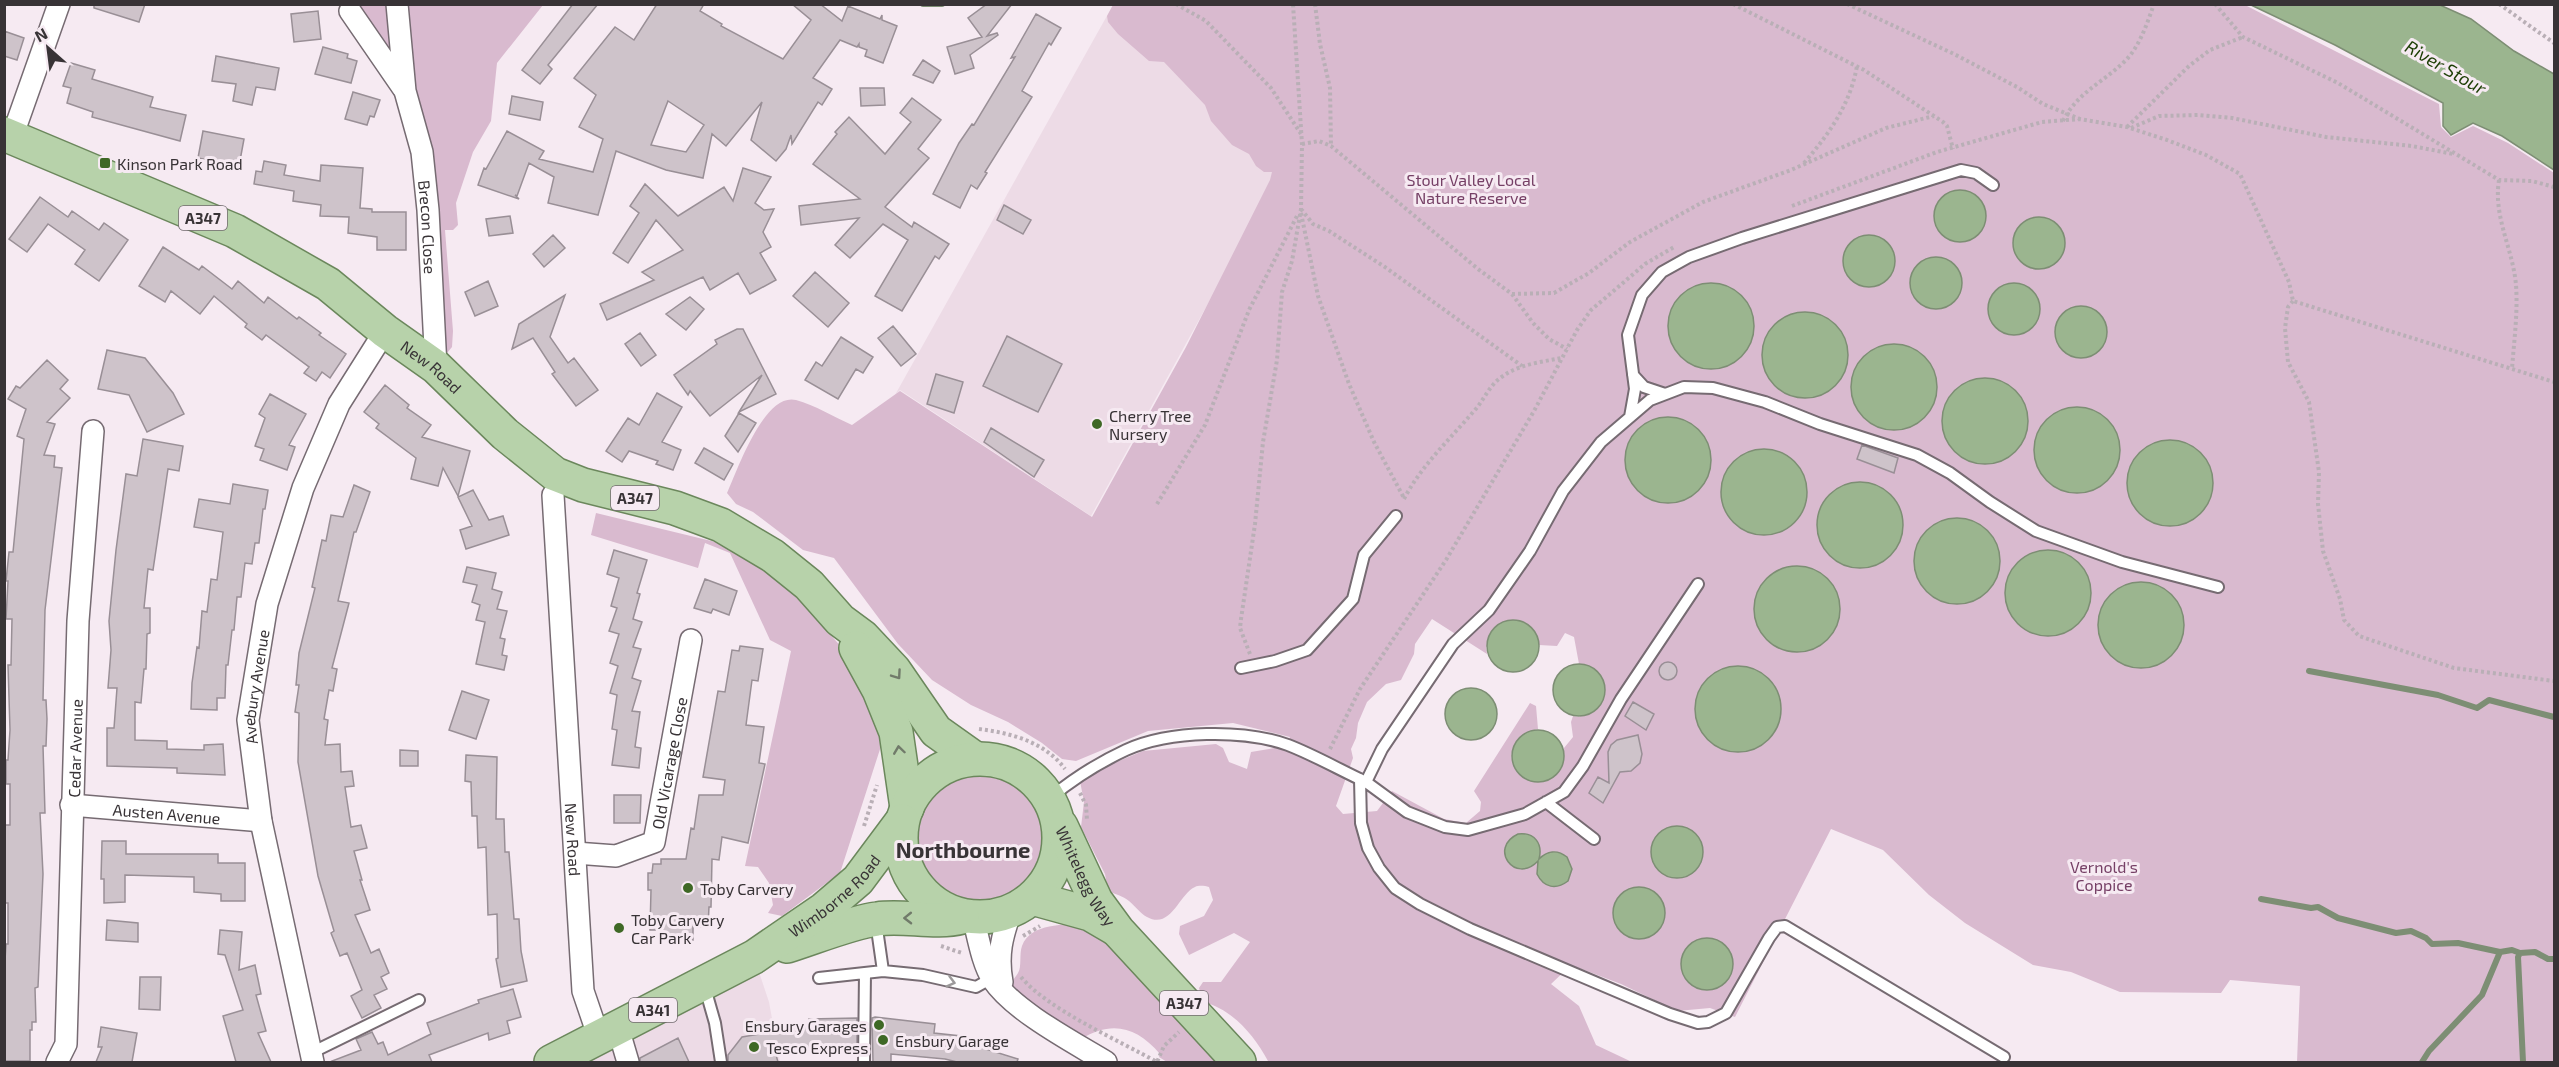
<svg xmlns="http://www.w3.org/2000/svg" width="2559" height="1067" font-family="'Exo 2',sans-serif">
<rect width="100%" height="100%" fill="#f6eaf2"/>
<path fill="#eddbe6" d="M1113,5L1286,162L1091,516L900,390L895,395Z
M754,957L769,1002L780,1062H551Z"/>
<path fill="#d9bacf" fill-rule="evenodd" d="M358,5H543L497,63L491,121L473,152L456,203L458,225L453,230H445L453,331L452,347L447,353L442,352L397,56L387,45L373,41L359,18Z
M1113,5H2245L2439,104L2441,127L2451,137L2473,126L2508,143L2554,173V1062H2297L2300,986L2230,980L2221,993L2120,992L2071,972L2033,965L1965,923L1929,895L1883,850L1831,829L1735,1017L1710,1008L1677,1011L1621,984L1571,965L1551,984L1579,1006L1596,1045L1632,1062L1268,1061C1254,1035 1232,1009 1203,1002L1199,988L1203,982H1221L1250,942L1234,933L1189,955L1179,934L1180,926L1204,916L1213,900L1209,887C1205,886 1199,885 1195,887C1179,894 1171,930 1147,917C1141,914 1135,906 1129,901C1123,896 1115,894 1108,891L1105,874L1081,827L1084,802L1080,781L1102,768L1143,751L1216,744L1223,748L1229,762L1247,769L1251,752L1286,746L1290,737L1233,723L1148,731L1076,761L1062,759L1042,743L1008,722L971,705L932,680L898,644L834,558L803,550L753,512L736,504L727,493C737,471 764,392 796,400C815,405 834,417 852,425L900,391L1092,517L1186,347L1270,180L1272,172H1264L1256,166L1249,154L1232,145L1211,121L1205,105L1164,62L1149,61L1118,34L1108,22L1107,16ZM1432,619L1487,654L1486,647L1531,627L1539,645L1557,646L1565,633L1574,637L1579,664L1586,665L1580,717L1573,716L1571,722L1573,737L1564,748L1562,768C1537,803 1491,762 1522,738C1527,733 1531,730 1538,729L1536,706L1530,703L1474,791L1481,802L1480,811L1466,823L1444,819L1392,791L1377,811L1343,814L1336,806L1353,758L1351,749L1356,738L1358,723L1367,702L1386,684L1401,680L1414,654L1415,644Z
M596,513L732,546L796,595L849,656L882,743L840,873L782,916L768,913L773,905L769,883L758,867L745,866L791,651L770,640L730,553L705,543L698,568L591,535Z
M913 839a66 66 0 1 1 132 0a66 66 0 1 1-132 0Z
M1085,922L1121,954L1216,1062H1167L1159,1057L1160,1054C1137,1027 1112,1020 1081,1039L1027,999L1017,1001L1010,985C1012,980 1016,977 1018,973C1022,967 1019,954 1022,946C1031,922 1065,926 1085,922Z"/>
<path fill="#9bb58f" stroke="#7d8e74" stroke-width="1.5" d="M2251,5H2440L2471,19L2514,51L2554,74V170L2502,136L2473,123L2451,135L2443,126V103L2335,45Z
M1934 216a26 26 0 1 1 52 0a26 26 0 1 1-52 0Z
M2013 243a26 26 0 1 1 52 0a26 26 0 1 1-52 0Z
M1843 261a26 26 0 1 1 52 0a26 26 0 1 1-52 0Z
M1910 283a26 26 0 1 1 52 0a26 26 0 1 1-52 0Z
M1668 326a43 43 0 1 1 86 0a43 43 0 1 1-86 0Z
M1988 309a26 26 0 1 1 52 0a26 26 0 1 1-52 0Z
M2055 332a26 26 0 1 1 52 0a26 26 0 1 1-52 0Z
M1762 355a43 43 0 1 1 86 0a43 43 0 1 1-86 0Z
M1851 387a43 43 0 1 1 86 0a43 43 0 1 1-86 0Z
M1942 421a43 43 0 1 1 86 0a43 43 0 1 1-86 0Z
M2034 450a43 43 0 1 1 86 0a43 43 0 1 1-86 0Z
M1625 460a43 43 0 1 1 86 0a43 43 0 1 1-86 0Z
M2127 483a43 43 0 1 1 86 0a43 43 0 1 1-86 0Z
M1721 492a43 43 0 1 1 86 0a43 43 0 1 1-86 0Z
M1817 525a43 43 0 1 1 86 0a43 43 0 1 1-86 0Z
M1914 561a43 43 0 1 1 86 0a43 43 0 1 1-86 0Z
M2005 593a43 43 0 1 1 86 0a43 43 0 1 1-86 0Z
M1754 609a43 43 0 1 1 86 0a43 43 0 1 1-86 0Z
M2098 625a43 43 0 1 1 86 0a43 43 0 1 1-86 0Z
M1487 646a26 26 0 1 1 52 0a26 26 0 1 1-52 0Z
M1553 690a26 26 0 1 1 52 0a26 26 0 1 1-52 0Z
M1695 709a43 43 0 1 1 86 0a43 43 0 1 1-86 0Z
M1445 714a26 26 0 1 1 52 0a26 26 0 1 1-52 0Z
M1512 756a26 26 0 1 1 52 0a26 26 0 1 1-52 0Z
M1651 852a26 26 0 1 1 52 0a26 26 0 1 1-52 0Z
M1518,834C1535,832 1543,844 1539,859C1547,851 1557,849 1567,857L1572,869L1568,881C1556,890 1544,888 1537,874L1538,861C1515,885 1488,848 1518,834Z
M1613 913a26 26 0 1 1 52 0a26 26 0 1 1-52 0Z
M1681 964a26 26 0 1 1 52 0a26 26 0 1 1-52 0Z"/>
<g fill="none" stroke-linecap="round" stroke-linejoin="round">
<path stroke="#7d8e74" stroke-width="6" d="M923,4H942
M2309,671L2438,695L2477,708L2489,700L2554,717
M2261,899L2311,908L2318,907L2338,918L2396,933L2411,931L2426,938L2432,944L2458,943L2500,952L2512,950L2520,953L2535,952L2548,959H2554
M2520,953L2518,957L2523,1062
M2422,1062L2429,1051L2482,995L2500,952"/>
</g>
<path fill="#cec3ca" stroke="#998f96" stroke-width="1.5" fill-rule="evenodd" d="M94,4H145L139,22L94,8Z
M573,4H598L548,65L552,69L540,84L522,70Z
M657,4H704L700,11L722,24L721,26L783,59L811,20L792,4H820L842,21L848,6L880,19L882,15V20L897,26L883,63L865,56L867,50L859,47V44L857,47L840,40L813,78L832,89L822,105L818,102L792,144L791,135L786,149L776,161L751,140L762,102L726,146L712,134L703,178L666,170L616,151L598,215L548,203L554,177L529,163L517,196L515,195L519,199L478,185L484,168L486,169L507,131L544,151L539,159L593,172L603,139L579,127L596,95L574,78L615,27L634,40ZM668,101L704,125L686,152L651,145Z
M987,4H1012L987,36L997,33L998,35L970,55L974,68L955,74L947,47L982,37L968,18Z
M318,11L321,39L294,42L291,14Z
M1036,14L1061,28L1051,45L1049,43L1022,91L1032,97L985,172L987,173L977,189L971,185L960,208L933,194L959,143L972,124L974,125L1015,57L1011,58Z
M4,31L24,38L17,60L4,56Z
M323,47L348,54L347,58L357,61L351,83L315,74Z
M216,56L279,68L275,90L256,87L252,105L233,101L236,84L212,81Z
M923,60L940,71L933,83L913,75Z
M71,63L95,70L92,79L153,97L150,107L186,115L180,141L92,117L93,112L67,103L71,88L63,86Z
M860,88H884L885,105L861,106Z
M353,92L380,100L374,117L370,116L367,125L345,119Z
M512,96L543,102L540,120L509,114Z
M912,98L941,120L918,149L929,158L885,207L912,227L914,222L949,244L939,259L935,256L902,311L875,296L908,240L883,224L850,258L835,245L859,218L801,225L799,206L860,199L813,164L837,134L835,132L849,117L885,154L911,122L900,113Z
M203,131L244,139L239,166L198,158Z
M264,161L286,165L284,175L320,181L321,165L363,168L360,208L372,209V212H406V250H377V237L348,233L349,217L320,216L321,205L293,201L294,191L254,184L256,171L262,172Z
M743,168L771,177L755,203L764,210L774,209L763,232L771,247L760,253L776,280L750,294L738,273L710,290L703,277L607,320L600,304L654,280L642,272L683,250L656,220L628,263L613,253L639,213L630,206L645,184L678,216L724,187L733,201Z
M40,197L68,217L72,211L99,230L104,223L128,240L99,281L75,264L85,250L48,224L27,252L9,239Z
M1004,205L1031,220L1023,234L997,220Z
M510,216L513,233L489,236L486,219Z
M553,235L565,248L544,267L533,254Z
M163,247L199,270L202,266L232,289L238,281L264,303L268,297L297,319L299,317L321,333L319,335L346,354L330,378L322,372L316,381L304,373L309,367L266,335L262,340L245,327L247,324L214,296L200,314L171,291L165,302L139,286Z
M815,272L849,303L828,327L793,296Z
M488,281L498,306L475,316L465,292Z
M565,295L550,337L568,363L574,358L598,390L576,406L552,374L555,372L533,338L512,349L519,324Z
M690,297L704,309L686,330L666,314Z
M893,326L916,354L901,366L878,338Z
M737,329H743L776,394L739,412L762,375L710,416L690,391L688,395L674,375L717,344L715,340Z
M640,333L656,355L641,366L625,344Z
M1007,336L1062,364L1038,412L983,386Z
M841,337L873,357L863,373L856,369L838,399L805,380L816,362L822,366Z
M107,350L145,358L173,393L184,414L147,432L129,395L98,389Z
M47,360L68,380L60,389L70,398L47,422L55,424L44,455L55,456L54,467L62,468L45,610L43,700H46L47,719L46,746H43L45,813H40L43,874L38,987L35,988L36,1022H32V1030H30V1061H4V977L6,944H8V903H4V825H10V784H6V760H8L10,730L8,665H11L12,619H6L8,581H6L9,552H13L24,439L17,436L26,409L8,399L16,386L20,388Z
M936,374L963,382L954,413L927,404Z
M385,385L409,405L407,408L431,425L422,437L470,451L458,496L443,468L438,486L411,479L416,458L376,428L379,424L364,412Z
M657,393L682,407L662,442L681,450L673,470L656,464L658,461L629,451L622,462L606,451L628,418L639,425Z
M270,394L306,414L289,445L295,447L287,470L260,460L264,449L255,446L265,418L259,414Z
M739,413L756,423L738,452L725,436Z
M991,428L1044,460L1034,477L984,442Z
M143,439L183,446L179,471L168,469L153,570L148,569L144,608H150V633L147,634L146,669H144L141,703L135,702V740L167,741V749L204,750V745L223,744L225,775L177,773V768L107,766V728H114L117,688H108L111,650L109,621L116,550L126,474L137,476Z
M1862,445L1898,458L1894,473L1857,459Z
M704,448L733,464L724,480L695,463Z
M233,484L268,490L265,509H263L259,543H255L252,564L245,563L241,597H237L234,630H232L228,665H226L225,698H217V710L191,709L192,683L197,647L199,648L202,611L207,612L211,579L217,580L223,532L194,527L199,499L230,504Z
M354,485L370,492L356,532H354L338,601L349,603L332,668L337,669L333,691L329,690L324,719L328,720L325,745L340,744L341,772L352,771L354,786L345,787L351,827L361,825L367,848L354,851L362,880H360L370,910L355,915L371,953L379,949L389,973L381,977L387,989L374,995L381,1008L362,1018L351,996L362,990L347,953L340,956L331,933L334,931L318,876L298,762L299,713L295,712L299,685H296L299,653L315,588L312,587L322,540L326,541L331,515L343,517Z
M473,490L489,520L503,516L509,535L466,549L460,530L472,526L458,497Z
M614,550L647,560L637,593L640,594L633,619L642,622L633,647L641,649L632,678L641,681L632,711L640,712L635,747L641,748L639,768L612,765L617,730L612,729L617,695L610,693L618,666L610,663L619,634L609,631L617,608L611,606L619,578L607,574Z
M467,567L496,573L492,589L502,592L497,609L507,611L500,638L505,639L502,655L507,656L504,670L476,664L485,622L476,620L480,605L472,602L477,585L463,582Z
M705,579L737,591L729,615L713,609L711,613L694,608Z
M740,646L763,649L758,681L752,680L746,725L764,727L759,763L765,764L748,843L722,837L719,860L712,859L711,907H709L708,926L693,927V940H659V930H650L651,890H648V873H652L653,864H661V859H686L691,828L694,829L699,795H723L725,780L703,777L718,691L725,692L732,650L739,651Z
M1659 671a9 9 0 1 1 18 0a9 9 0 1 1-18 0Z
M462,691L489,700L476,739L449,730Z
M1633,702L1654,714L1646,730L1625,716Z
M1638,735L1642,754L1640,763L1631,771L1620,772L1603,803L1589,793L1598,777L1609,783L1608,752L1611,745L1617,740Z
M400,750L418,751V766H400Z
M466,755L497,757L496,819H504L505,852H509L514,919H519L521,951L527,981L501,987L496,959L498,958L497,914L488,915L486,847L478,848L477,816H472L471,782L465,781Z
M614,795H641L640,823H614Z
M102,841H126V854H218V863H245V901H221V894L194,892V877L125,875V902L104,903V879H101Z
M107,920L138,923V942L106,940Z
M220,930L242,932L239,970L255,965L261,994L256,995L266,1031L258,1033L271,1062H236L223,1016L243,1010L225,955L218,954Z
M140,977H161L160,1010L139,1009Z
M513,989L521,1017L507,1021L510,1033L489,1040L488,1033L429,1055L432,1062H333L332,1061L361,1050L356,1039L372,1032L378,1044L383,1042L388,1055L431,1034L427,1023L479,1003L478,1000Z
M875,1017L935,1024L934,1033L961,1036L960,1041L1018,1059L1017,1062H957L945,1059L891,1054V1062H873L872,1018Z
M857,1018V1047L806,1048L776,1055L778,1062H728V1055L742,1037L772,1032L773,1034L809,1025V1019Z
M101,1027L137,1033L132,1062H96L102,1047H98Z
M678,1038L689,1062H640V1058Z"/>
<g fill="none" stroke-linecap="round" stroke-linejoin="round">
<g stroke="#766b72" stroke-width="14">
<path id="service" d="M1633,375L1644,387L1665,394
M1630,417L1635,389L1628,335L1642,295L1662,272L1689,257L1742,238L1961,170L1976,173L1993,185
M1241,668L1275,661L1307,650L1353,599L1364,555L1396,516
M1360,779L1361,823L1368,848L1379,868L1395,888L1420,904L1470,929L1670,1014L1698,1023L1708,1022L1726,1013L1769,938L1777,927L1785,926L2004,1057
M1366,782L1407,812L1445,827L1468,830L1525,814L1564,792L1583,766L1621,699L1698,584
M1050,798C1073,779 1098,763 1126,750C1170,730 1243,729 1288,745C1314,755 1340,770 1366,782L1382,749L1453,644L1489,610L1530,551L1563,491L1601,442L1650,400L1684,387L1713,388L1765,402L1820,424L1917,455L1950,473L1990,502L2036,531L2122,562L2218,587
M1546,802L1594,839
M876,922L883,971L923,975L976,987L992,978
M819,978L883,971
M705,988L715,1023L721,1062
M311,1053L419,1000
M864,1062L865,973"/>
</g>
<g stroke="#766b72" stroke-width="24">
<g id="minor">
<path id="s1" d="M397,4L405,91L422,152L428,210L436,367"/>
<path d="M350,11L403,88"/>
<path d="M12,137L59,4"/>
<path id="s2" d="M553,495L583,991L599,1038"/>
<path id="s3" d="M71,805L261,821"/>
<path id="s4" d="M575,853L616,856L654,842L691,640"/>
<path d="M973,917C978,936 982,963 993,980C1014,1011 1073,1042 1106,1062"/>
<path d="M1002,982C997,955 1002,936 1011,911"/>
<path d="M618,1028L628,1062"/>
<path id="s5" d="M57,1062L66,1044L78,621L93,431"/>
<path id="s6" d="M313,1062L261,821L248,720L267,604L303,488L339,404L385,331"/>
</g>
</g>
<g stroke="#6b875c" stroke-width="36">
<g id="primary">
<path id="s7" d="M4,134L235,231L328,284L385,331L436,367L505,434L555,474L583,485L675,508L721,525L773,556L809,585L840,620L863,637L894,670L936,731L974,758"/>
<path d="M856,648L879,690L896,732L907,808"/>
<circle cx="980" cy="838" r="79"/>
<path id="s8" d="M1061,826L1096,901L1118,931L1239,1062"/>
<path d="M1032,898L1090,914L1114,928"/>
<path d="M787,946C813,938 852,922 877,919C905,915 935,924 962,917"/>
<path id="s9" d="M551,1062L754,957L824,909L858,880L902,821"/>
</g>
</g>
<path stroke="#b9afb6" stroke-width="4" stroke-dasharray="3 3" stroke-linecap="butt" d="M1176,4L1206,21L1271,88L1301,134
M1315,4L1320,44L1330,88L1331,146
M1733,4L1864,70L1943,122L1947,126L1953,149
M1847,4L1954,54L2017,87L2043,104L2080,119
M2215,4L2243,37L2338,83L2499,180L2532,181L2554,187
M2499,4L2554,43
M2063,121C2077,93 2102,83 2124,62C2139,48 2147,24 2154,4
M2127,127L2189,66L2210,50L2243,37
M2131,128L2159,116L2198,115L2232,118L2326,137L2412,146L2453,154
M1302,144L1319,141L1331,146L1478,269L1512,294L1533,323L1549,339L1567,349
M1804,163C1829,134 1850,105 1857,66
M2499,180C2493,217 2513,249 2516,285C2518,313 2514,341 2512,369
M1792,206L1937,152L2042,122L2080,119L2127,127L2167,140L2206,155L2240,174L2289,282L2293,301L2554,382
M1301,209L1313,224L1329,231L1385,267L1522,366
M1301,213L1318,296L1349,384L1374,442L1404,498
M1512,294L1554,293L1589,273L1630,242L1703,202L1791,170L1886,128L1934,116
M2293,301L2288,307L2285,328L2288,362L2309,402L2319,472L2318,504L2323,551L2340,599L2344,620L2359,636L2454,668L2554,681
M1404,499C1421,466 1450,439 1474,411C1485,399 1489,385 1503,376C1520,364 1542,362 1561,358
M1157,504L1205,425L1249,310L1298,214
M1250,654L1240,628L1241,619L1255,524L1263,442L1277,360L1282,292L1292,261L1301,209L1302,144L1293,4
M979,729C1011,733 1045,742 1065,769
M1330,749L1360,689L1446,560L1534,411L1577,330L1591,310L1610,294L1645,264L1674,247
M1080,793L1086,805L1087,820
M864,826L877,785
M1023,936L1040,926
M941,946L962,953
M1021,977C1047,1009 1120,1041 1157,1062L1164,1046L1179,1032"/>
<use href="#service" stroke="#fff" stroke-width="10"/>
<use href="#minor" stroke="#fff" stroke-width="21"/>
<use href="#primary" stroke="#b7d2aa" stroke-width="33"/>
</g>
<defs><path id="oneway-chevron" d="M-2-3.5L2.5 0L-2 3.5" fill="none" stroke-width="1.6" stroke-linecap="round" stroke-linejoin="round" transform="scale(1.5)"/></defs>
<g stroke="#717b6a">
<use href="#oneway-chevron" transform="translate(897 675) rotate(55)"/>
<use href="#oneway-chevron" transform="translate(899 750) rotate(-98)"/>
<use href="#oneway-chevron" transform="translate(908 918) rotate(179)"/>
</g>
<use stroke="#9c999a" href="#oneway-chevron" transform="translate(951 982) rotate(15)"/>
<g fill="#3e6825" stroke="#f6eaf2" stroke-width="2">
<rect x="99" y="157" width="12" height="12" rx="3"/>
<circle cx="1097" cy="424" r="6"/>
<circle cx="688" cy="888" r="6"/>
<circle cx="619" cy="928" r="6"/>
<circle cx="879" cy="1025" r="6"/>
<circle cx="883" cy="1040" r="6"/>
<circle cx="754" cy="1047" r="6"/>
</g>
<g text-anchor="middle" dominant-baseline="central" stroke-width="6" stroke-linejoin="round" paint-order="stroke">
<g fill="#f6eaf2" stroke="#716a6e" stroke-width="1.5">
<rect x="179" y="206" width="48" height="24" rx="4.5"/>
<rect x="611" y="486" width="48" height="24" rx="4.5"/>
<rect x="1160" y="991" width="48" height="24" rx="4.5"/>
<rect x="629" y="998" width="48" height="24" rx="4.5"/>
</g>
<g font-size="15" font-weight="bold" fill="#383336">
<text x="203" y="218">A347</text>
<text x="635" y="498">A347</text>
<text x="1184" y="1003">A347</text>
<text x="653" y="1010">A341</text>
</g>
<g font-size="16" fill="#383336" stroke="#f6eaf2" text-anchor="start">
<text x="117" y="163">Kinson Park Road</text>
<text x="1109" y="415">Cherry Tree<tspan x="1109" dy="18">Nursery</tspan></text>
<text x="700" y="888">Toby Carvery</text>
<text x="631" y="919">Toby Carvery<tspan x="631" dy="18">Car Park</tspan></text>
<text x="867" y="1025" text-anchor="end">Ensbury Garages</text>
<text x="895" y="1040">Ensbury Garage</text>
<text x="766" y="1047">Tesco Express</text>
</g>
<g font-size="16" fill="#764066" stroke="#f6eaf2">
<text x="1471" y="179">Stour Valley Local<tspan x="1471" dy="18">Nature Reserve</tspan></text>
<text x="2104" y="866">Vernold's<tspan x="2104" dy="18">Coppice</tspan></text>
</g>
<g font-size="16" fill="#383336" stroke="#f6eaf2">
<text stroke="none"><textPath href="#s1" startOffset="226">Brecon Close</textPath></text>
<text stroke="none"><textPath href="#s7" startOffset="490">New Road</textPath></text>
<text stroke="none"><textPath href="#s6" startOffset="382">Avebury Avenue</textPath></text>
<text stroke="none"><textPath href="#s5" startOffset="316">Cedar Avenue</textPath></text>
<text stroke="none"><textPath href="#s4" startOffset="162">Old Vicarage Close</textPath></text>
<text stroke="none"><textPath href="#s3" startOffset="96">Austen Avenue</textPath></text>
<text stroke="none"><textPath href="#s2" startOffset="345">New Road</textPath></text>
<text stroke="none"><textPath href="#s8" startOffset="56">Whitelegg Way</textPath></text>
<text stroke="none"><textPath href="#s9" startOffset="330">Wimborne Road</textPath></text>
</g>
<g font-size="18" font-style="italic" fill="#1c3e04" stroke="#f6eaf2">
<text transform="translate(2446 67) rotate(30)">River Stour</text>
</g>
<g font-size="22" font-weight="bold" fill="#383336" stroke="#f6eaf2">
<text x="963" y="849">Northbourne</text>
</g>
</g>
<rect width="2559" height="1067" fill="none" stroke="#383336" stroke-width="12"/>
<g transform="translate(48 48) rotate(332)" stroke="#f6eaf2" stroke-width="4.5" paint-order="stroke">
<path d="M0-4.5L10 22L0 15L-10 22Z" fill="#383336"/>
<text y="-9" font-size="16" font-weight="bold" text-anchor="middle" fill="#383336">N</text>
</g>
</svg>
